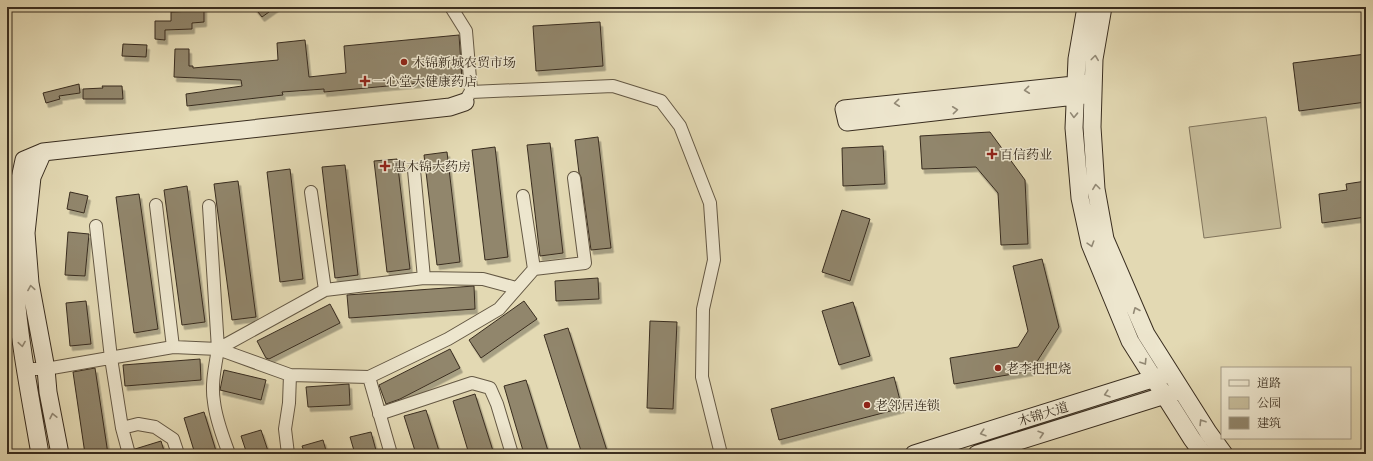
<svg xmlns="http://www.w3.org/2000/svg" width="1373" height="461" font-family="'EB Garamond','Noto Serif SC',serif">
<defs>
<filter id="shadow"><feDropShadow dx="2.5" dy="4.5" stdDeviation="0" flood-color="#0004"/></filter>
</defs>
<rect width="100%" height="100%" fill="#e3d9b3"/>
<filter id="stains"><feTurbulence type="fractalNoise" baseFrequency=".005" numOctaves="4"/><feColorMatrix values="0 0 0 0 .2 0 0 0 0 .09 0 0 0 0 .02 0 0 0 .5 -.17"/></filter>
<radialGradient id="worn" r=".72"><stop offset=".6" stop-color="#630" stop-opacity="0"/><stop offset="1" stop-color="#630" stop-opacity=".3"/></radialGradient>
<path fill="#c6bc9a" stroke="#80745c" d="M1266,117L1281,228L1204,238L1189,127Z"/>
<path fill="#91866c" stroke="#392d1f" filter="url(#shadow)" d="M193,7H204V22L192,23V29L165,30V40L155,39V21H171V12L193,11Z
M254,7H276L262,17Z
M600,22L603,66L536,71L533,26Z
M459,35L462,79L324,92V89L282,92L283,95L187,106L186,94L242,86L241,80L174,77L175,49H189V66H193V68L278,60L277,43L305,40L309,77L346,73L344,46Z
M123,44L147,45L146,57L122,56Z
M1366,54V102L1299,111L1293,63Z
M79,84L80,93L59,96L60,99L46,103L43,93Z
M102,86H122L123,99H83V89L103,88Z
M990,132L1025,180L1028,244L1001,245L998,193L976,167L922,169L920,136Z
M598,137L611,248L591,250L581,177L579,173L575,140Z
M550,143L563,253L540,256L527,145Z
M883,146L885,184L843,186L842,148Z
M495,147L508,257L485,260L472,150Z
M447,152L460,262L437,265L424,155Z
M397,159L410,269L387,272L374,161Z
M345,165L358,275L335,278L322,167Z
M290,169L303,279L280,282L267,172Z
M238,181L256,317L232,320L214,184Z
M1366,181V217L1322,223L1319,194L1347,190L1346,184Z
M187,186L205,322L182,325L164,190Z
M70,192L88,196L84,213L67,209Z
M139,194L158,329L134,333L116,197Z
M842,210L870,219L850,281L822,272Z
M68,232L89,234L85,276L65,275Z
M1042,259L1059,327L1031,371L954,384L950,358L1018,347L1028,331L1013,266Z
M598,278L599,299L556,301L555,281Z
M474,286L475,309L349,318L347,295Z
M86,301L91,344L70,346L66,303Z
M524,301L537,319L481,358L469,340Z
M853,302L870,356L839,365L822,311Z
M330,304L340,323L269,359L266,358L257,341Z
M650,321L677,322L673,409L647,408Z
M568,328L608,454H582L544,335Z
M450,349L460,368L400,399L386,404L379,385Z
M200,359L201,380L125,386L123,365Z
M95,368L108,454H85L73,372Z
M224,370L266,380L261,400L220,390Z
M894,377L902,408L779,440L771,409Z
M526,380L549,454H524L504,386Z
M349,384L350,405L308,407L306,387Z
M475,394L494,454H469L453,401Z
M426,410L440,454H416L404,416Z
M204,412L217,454H195L184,418Z
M261,430L269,454H247L241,436Z
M371,432L377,454H355L350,437Z
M323,440L327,454H305L302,446Z
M161,441L165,454H136L135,449Z"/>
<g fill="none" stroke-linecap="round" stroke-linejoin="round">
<g stroke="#645844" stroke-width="14">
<path id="street" d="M451,7L466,31L471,91L467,98
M471,92L613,86L661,101L680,126L710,203L714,260L703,309L702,377L721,454
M414,170L424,278
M311,192L325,290
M523,196L534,269
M156,205L173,347
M209,206L218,349L325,290L424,278L483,279L516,288
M96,226L111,358L122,428L129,454
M218,349C215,367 211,385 214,402C216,420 223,437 229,454
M26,369H46L173,347L218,349L290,375L369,377L448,339L499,309L534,269L585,263L574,178
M369,377L391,454
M379,414L472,383L490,388L497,404L512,454
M122,428L138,424L155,427L173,439L178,454
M288,454L285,429L289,403L290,375"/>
</g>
<g stroke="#392d1f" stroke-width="19">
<path id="secondary" d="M1086,7L1077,59L1074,128L1080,198L1090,244L1130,341L1192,439L1203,454
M1103,7L1094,59L1092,127L1096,189L1105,239L1146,334L1208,432L1224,454
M1093,94L847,122L844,109L1093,83
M43,152L32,177L26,233L30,283L46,369L48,392L60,454
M40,454C24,359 0,255 24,160L43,152L450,107L465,102
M914,454L1165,375
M977,454L1175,392"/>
</g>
<use href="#street" stroke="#ede6ce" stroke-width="12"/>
<use href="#secondary" stroke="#ede6ce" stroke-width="17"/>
</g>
<defs><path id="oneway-chevron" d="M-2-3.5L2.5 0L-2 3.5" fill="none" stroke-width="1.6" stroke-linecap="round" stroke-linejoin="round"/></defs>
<g stroke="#938a76">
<use href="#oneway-chevron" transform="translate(1095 58) rotate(-83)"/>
<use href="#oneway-chevron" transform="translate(1027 90) rotate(174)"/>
<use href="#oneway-chevron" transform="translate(897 103) rotate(174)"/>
<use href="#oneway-chevron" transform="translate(955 110) rotate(-6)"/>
<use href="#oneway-chevron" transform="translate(1074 115) rotate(92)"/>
<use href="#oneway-chevron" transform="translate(1096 187) rotate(-97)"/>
<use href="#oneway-chevron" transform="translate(1091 244) rotate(73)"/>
<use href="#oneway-chevron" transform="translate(31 288) rotate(-99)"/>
<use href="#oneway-chevron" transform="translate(1136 310) rotate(-113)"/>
<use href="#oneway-chevron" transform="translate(22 344) rotate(81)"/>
<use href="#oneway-chevron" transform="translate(1144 362) rotate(58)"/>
<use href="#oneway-chevron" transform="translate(1107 394) rotate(163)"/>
<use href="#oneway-chevron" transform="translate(53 416) rotate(-102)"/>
<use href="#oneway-chevron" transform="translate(1202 422) rotate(-122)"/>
<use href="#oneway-chevron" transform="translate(983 433) rotate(163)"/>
<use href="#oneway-chevron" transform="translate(1041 434) rotate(-17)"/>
</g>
<g fill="#8f2418" stroke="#ede6ce" stroke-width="1.5">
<circle cx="404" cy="62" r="4"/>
<path d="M363 75h4v4h4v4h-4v4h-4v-4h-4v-4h4z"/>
<path d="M990 148h4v4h4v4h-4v4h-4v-4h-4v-4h4z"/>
<path d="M383 160h4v4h4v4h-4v4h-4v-4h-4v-4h4z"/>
<circle cx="998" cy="368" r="4"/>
<circle cx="867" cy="405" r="4"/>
</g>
<g text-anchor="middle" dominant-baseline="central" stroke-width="3" stroke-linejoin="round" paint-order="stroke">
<g font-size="13" fill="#392d1f" stroke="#ede6ce" text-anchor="start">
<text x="412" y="62">木锦新城农贸市场</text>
<text x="373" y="81">一心堂大健康药店</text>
<text x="1000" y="154">百信药业</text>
<text x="393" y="166">惠木锦大药房</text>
<text x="1006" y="368">老李把把烧</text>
<text x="875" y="405">老邻居连锁</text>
</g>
<g font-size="13" fill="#392d1f" stroke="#ede6ce">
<text transform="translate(1043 414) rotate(-17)">木锦大道</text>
</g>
</g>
<rect width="1373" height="461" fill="none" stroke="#e3d9b3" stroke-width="24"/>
<rect x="8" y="8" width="1357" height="445" fill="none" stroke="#392d1f" stroke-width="2"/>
<rect x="12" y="12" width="1349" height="437" fill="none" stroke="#392d1f"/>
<rect x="1221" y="367" width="130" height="72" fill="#ede6ce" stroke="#a59c88"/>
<rect x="1229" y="380" width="20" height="6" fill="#ede6ce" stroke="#a59c88"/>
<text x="1257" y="387" font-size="12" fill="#392d1f">道路</text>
<rect x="1229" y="397" width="20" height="12" fill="#c6bc9a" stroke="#a59c88"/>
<text x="1257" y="407" font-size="12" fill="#392d1f">公园</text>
<rect x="1229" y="417" width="20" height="12" fill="#91866c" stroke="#a59c88"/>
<text x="1257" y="427" font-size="12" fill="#392d1f">建筑</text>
<rect width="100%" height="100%" filter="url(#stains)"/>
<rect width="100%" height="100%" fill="url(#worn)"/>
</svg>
